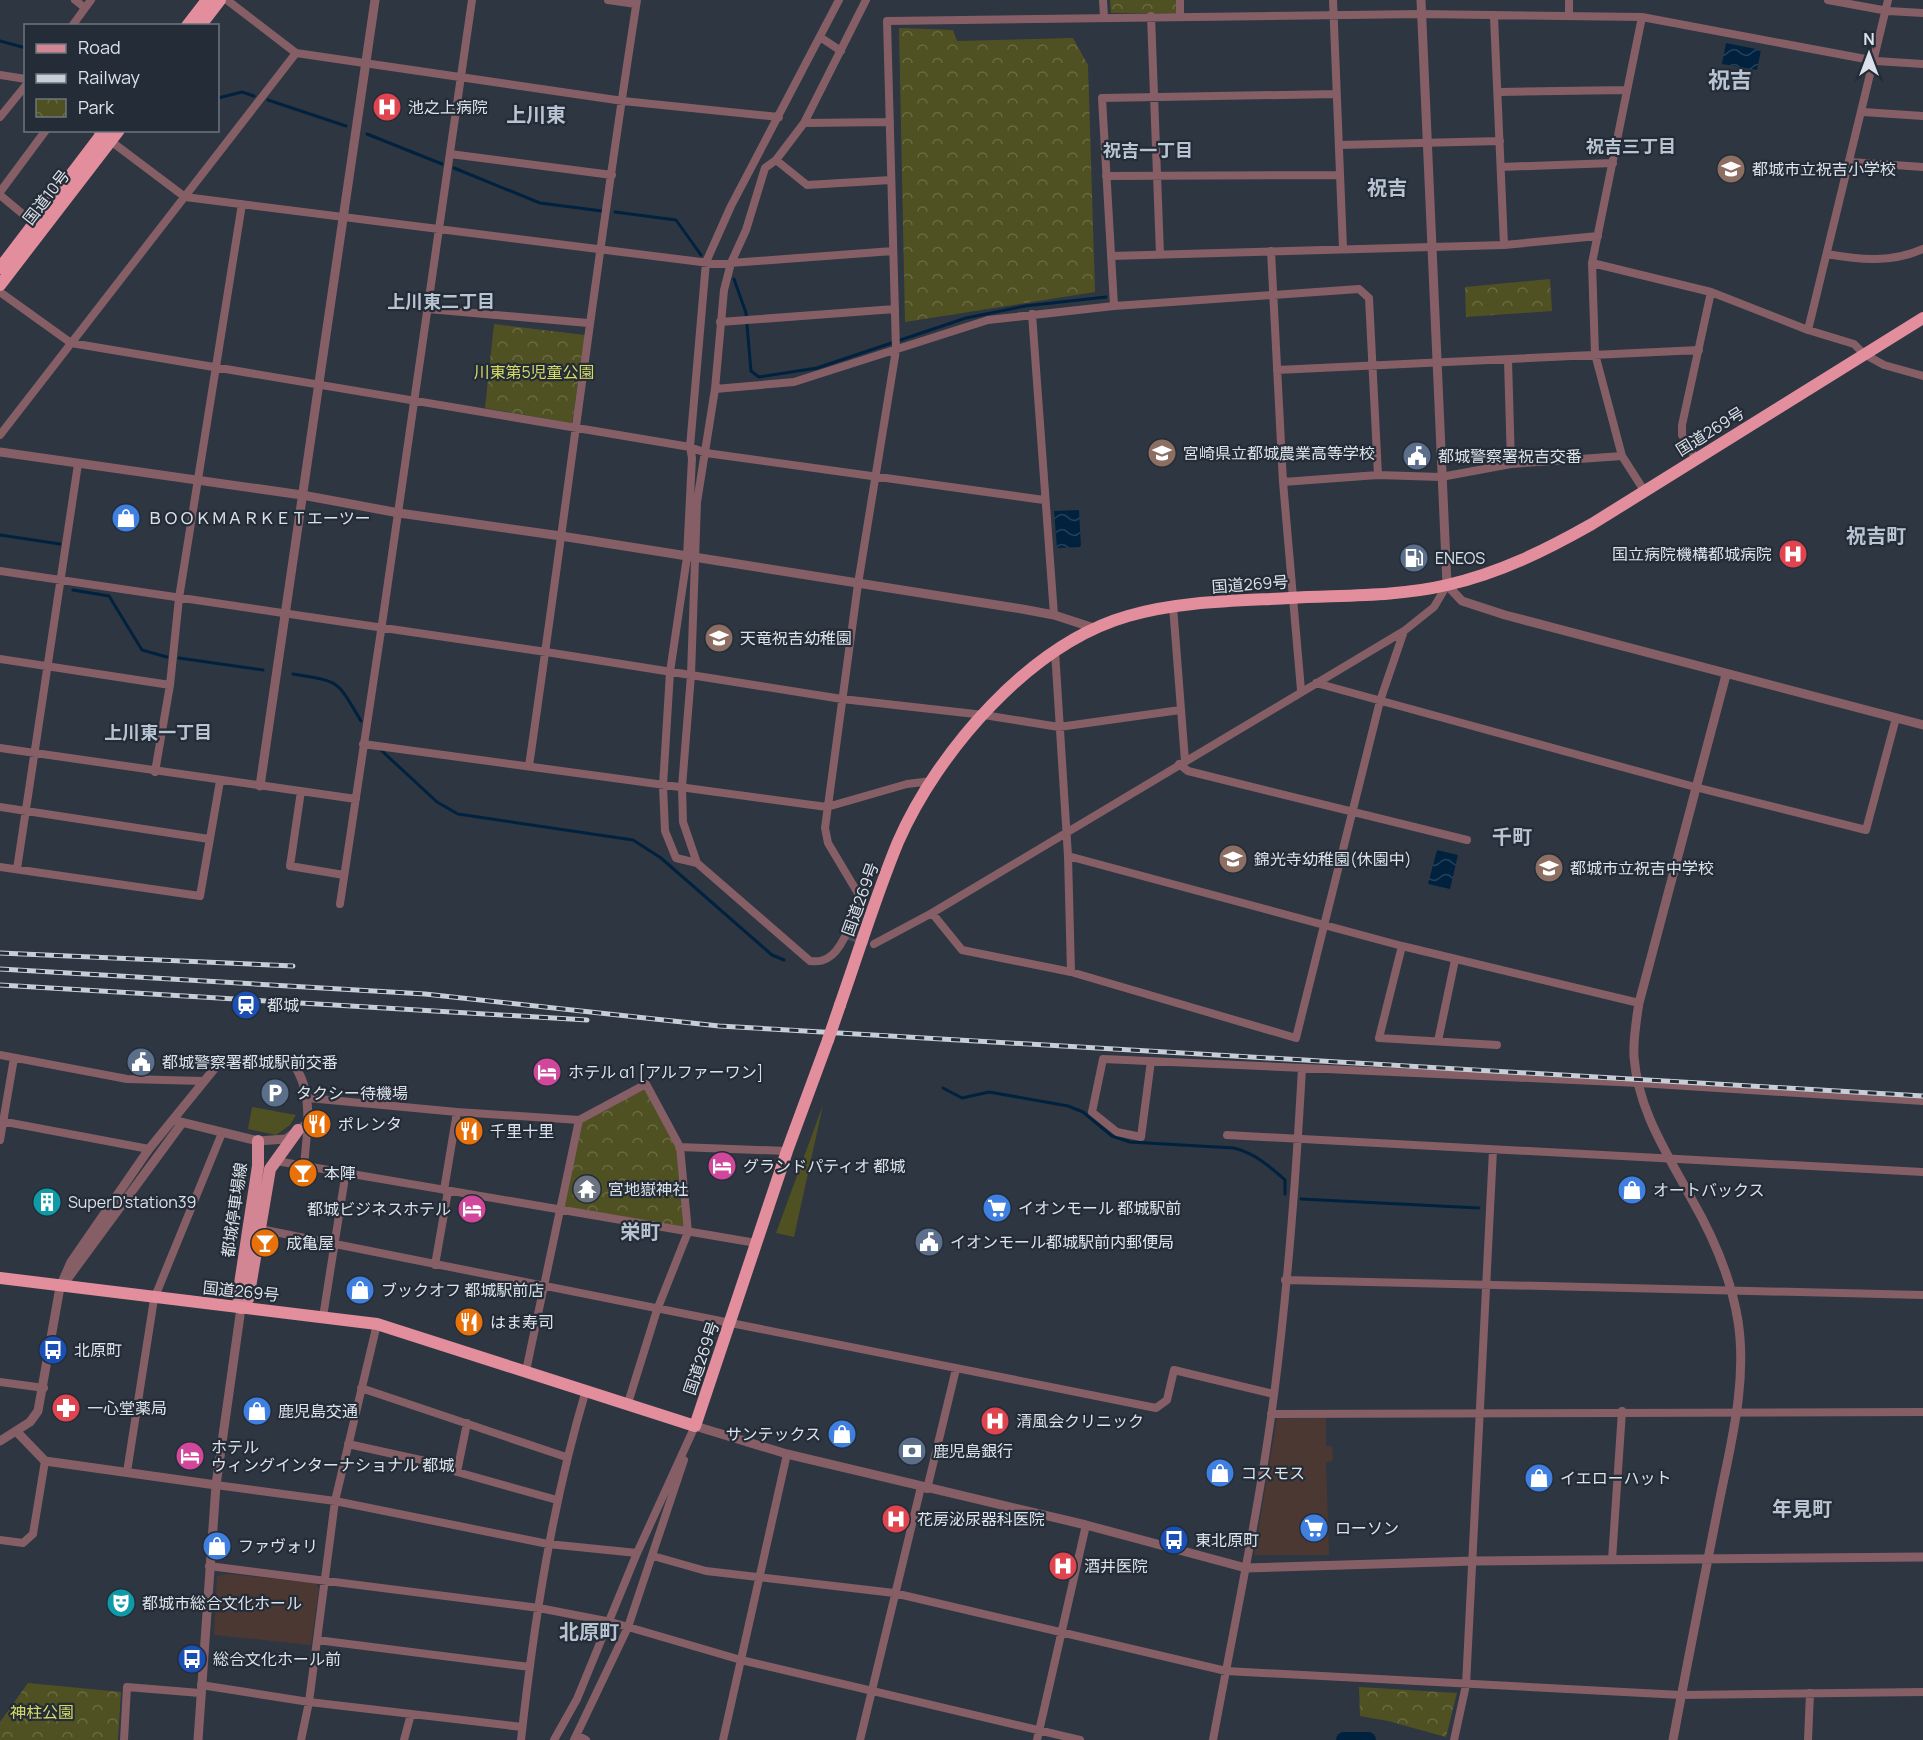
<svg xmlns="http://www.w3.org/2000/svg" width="1923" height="1740" font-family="Manrope,'Noto Sans JP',sans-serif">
<defs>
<pattern id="park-crowns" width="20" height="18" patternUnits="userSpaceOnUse" patternTransform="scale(1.5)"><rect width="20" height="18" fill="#505122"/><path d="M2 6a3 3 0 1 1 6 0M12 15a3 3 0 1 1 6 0" fill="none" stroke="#696a42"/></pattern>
<pattern id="water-waves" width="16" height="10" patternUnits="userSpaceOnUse" patternTransform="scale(1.5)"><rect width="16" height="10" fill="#00223e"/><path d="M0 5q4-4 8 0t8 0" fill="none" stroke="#25425a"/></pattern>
</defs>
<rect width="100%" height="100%" fill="#2e3642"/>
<path fill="#4c3833" d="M1277,1418H1326V1446H1332L1333,1461L1326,1462L1329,1555H1254Z
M228,1574L316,1583L319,1589L311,1645L214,1635L217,1576Z"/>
<path fill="#505122" d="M823,1105L794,1237L776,1233Z
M252,1107L296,1115L290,1125L276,1135L248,1129Z"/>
<path fill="url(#park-crowns)" d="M1110,0H1176V13H1111Z
M899,28L953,30L957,41L1073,38L1088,65L1095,292L905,322Z
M1550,279L1552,311L1466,317L1465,287Z
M494,324L585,335L572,423L485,408Z
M646,1084L680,1147L688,1232L560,1209L579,1120Z
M28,1683L121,1692L118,1740H0V1722Z
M1359,1687L1457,1693L1446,1737L1388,1721L1360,1716Z"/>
<path fill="url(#water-waves)" d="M1726,43L1761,50L1757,70L1722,64Z
M1079,510L1081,547L1057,548L1054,511Z
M1437,850L1458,855L1450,889L1428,884Z"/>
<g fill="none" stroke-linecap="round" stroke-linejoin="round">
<path stroke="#00223e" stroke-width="3" d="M0,41L26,48
M218,98L242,92L254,96
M268,100L346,126
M367,134L442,164
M454,168L540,203L602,211
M615,212L676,220L701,255
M734,279L746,313L751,371L759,377L817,368L966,318L1025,306L1106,297
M0,535L60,544
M73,590L109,596L142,650L167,657
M179,658L263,670
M293,674C341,682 336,679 361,721
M382,751L437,802L458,814L633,840L661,858L772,955L784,960
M943,1088L962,1098L989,1092L1068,1106L1083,1112L1112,1136L1130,1142L1234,1148C1256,1154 1268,1165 1285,1180V1194
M1301,1199L1479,1208"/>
<path stroke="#00223e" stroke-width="16" d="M1344,1740H1368"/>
<path stroke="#48505b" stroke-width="8" stroke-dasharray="8 4" stroke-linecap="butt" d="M849,936L874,944"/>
<path stroke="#855f65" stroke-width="8" d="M75,0L85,8
M227,0L296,53L623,101L779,117
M608,0L636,4
M839,0L731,206L706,262L690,447L692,458L687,557L670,672L663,786L665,831L676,858L697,863L810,961C819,962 825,961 832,955C843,946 859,909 859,895L828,843L825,828L858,584L896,350L887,21L1421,14L1642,17L1876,61L1923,64
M1103,0L1104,17
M1333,0L1343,248
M1569,0V16
M1828,0L1888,11L1923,13
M1151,16L1160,254
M1180,16V0
M1494,17L1504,245
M1642,17L1592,263L1595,354L1622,456L1645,492
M72,26L91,0
M820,37L841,51
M0,75L26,79
M1499,92L1627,90
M1863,112L1923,116
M0,117L26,85
M804,123L890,122
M96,130L185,197L717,264L893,251
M1339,145L1500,141
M450,154L612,175
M776,160L807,185L891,180
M1850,162L1923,167
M1501,167L1613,163
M1106,176L1340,175
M0,192L46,130
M0,195L36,225
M1271,251L1283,482L1301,690
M1827,254C1860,260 1892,263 1923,249
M1111,256L1504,245L1598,236
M1592,263L1711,292L1808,330L1854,344L1864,354L1884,365L1923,376
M0,292L71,343L690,447L706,453L1044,500
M1114,306L1102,98L1336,94
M428,309L588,323
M1032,314L1054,615
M720,322L895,309
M1808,330L1888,0
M1508,360L1511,464
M1277,370L1699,350
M715,389L794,382L988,320L1114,306L1359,289L1369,298L1378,475
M0,435L296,53
M1696,459L1682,435V425L1711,292
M1283,482L1378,475L1441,477L1511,464L1622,456
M0,571L546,652L842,699L984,715L1059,727L1180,710
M1173,606L1185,761
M1055,651L1068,856L1071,972
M0,659L170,685
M1316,683L1695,787L1866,830L1896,718
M363,744L827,807L907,784L932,781
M0,748L356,799
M1179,764L1188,771L1467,840
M529,766C566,511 597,255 637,0
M155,772L170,685L179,598L242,204
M301,791L290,866L344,875
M0,807L209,839
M1068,856L1402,946L1639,1003
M697,863L683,822L682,787L691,675L697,502L715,389L724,290L731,263L746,230L765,168L776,160L804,123L866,0
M0,867L200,896L220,781
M17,869L78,464
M340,904C386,603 429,302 472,0
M932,913L962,950L1071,972L1296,1038L1380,701L1404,631
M874,944L932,913L1404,631L1434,607L1447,585
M1402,946L1379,1038L1497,1045
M1438,1041L1455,960
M0,1055L127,1079L203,1081
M1151,1061L1141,1137L1117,1132L1092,1112L1103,1059L1639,1083L1923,1101
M308,1098L457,1112L579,1120L646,1084L680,1147L688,1232L657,1310L628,1403
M0,1121L149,1149
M1227,1135L1923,1172
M0,1140L14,1058
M679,1147L787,1151
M276,1161L756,1243
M304,1166L308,1123
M444,1190L457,1112
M260,1229L1156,1408L1167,1400L1174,1370L1274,1394
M435,1265L448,1191
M1285,1280L1923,1295
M323,1317L346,1171
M526,1371L579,1120
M0,1382L44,1388
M361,1388L566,1457
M1271,1414L1923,1412
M467,1423L457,1472L557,1500
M348,1444L457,1468
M127,1472L154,1299L222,1133
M216,1485L335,1501L548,1544L637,1553
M927,1489L956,1369
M0,1540L23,1543L33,1534L45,1461
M653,1556L706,1571L894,1593L1226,1671L1681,1695L1923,1692
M1612,1560L1622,1411
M209,1566L539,1608L611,1622L741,1660L1080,1740
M317,1640L530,1667
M201,1685L309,1702L522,1727
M577,1735L586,1740
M124,1740L127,1687L200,1693
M301,1740L309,1702L335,1501L377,1324
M404,1740L411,1714
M521,1740C534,1622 552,1504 586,1390
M554,1740L577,1699L637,1553L695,1426
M574,1740L628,1627L684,1460
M723,1740L787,1454
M860,1740L921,1487
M1037,1740L1086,1525
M1213,1740C1234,1625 1259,1510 1274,1395C1288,1287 1296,1177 1302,1068
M1454,1740L1466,1685L1493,1150
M1808,1740L1810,1693"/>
<path stroke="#855f65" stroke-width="9" d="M1421,0L1447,585L1462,601L1505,615L1923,725
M0,452L302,495L399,513L561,536L1022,609L1054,615L1094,628
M260,786L375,0
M68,1278L182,1123
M695,1426L787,1454L1086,1525L1246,1568L1474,1561L1923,1557
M17,1432L45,1461L216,1485
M0,1441L30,1422L38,1411L60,1287L71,1262L149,1149L219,1063L234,1060L294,1064C306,1084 308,1099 308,1123L286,1139L258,1141L173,1120
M198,1740L216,1485L241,1308
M1673,1740C1687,1664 1702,1589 1717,1513C1729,1450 1748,1385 1738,1321C1731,1278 1713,1236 1691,1198C1667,1153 1638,1110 1634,1057C1633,1039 1636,1021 1639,1003L1726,675"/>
<path stroke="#d28693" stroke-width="12" d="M241,1308L248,1299L270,1169L298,1130
M241,1308L238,1297L258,1166V1141"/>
<path stroke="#e28e9c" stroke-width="12" d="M187,26L207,0
M200,26L220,0
M0,268L105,130
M0,285L119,130
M840,1005C859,951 876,895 898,842C938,751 1030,644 1128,616C1180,601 1236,601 1290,598C1342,595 1396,597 1447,585C1500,573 1546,550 1592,524L1923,318
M0,1278L377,1324L695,1426L787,1151L828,1040"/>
<g stroke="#c8ced6" stroke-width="5">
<path id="rail" d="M0,953L293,966
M0,969L425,994L719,1026L1923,1096
M0,985L587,1020"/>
</g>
<use href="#rail" stroke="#242c37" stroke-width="3" stroke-dasharray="9" stroke-linecap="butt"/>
<path stroke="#e28e9c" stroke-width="12" d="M828,1040L840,1005"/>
</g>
<defs>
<g id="hospital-disc" transform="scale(1.5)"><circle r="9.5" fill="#e0444e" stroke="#242c37"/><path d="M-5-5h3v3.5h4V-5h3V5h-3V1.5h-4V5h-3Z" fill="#fff"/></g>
<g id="school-disc" transform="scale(1.5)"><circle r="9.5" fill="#8d6e63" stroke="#242c37"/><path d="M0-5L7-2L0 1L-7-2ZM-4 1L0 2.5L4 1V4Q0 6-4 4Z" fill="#fff"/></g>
<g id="civic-disc" transform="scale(1.5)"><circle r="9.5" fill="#5c6f8a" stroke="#242c37"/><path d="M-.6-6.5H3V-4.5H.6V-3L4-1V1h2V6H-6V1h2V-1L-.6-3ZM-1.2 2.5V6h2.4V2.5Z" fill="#fff"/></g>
<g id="shop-disc" transform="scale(1.5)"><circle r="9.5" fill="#3f7fe0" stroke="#242c37"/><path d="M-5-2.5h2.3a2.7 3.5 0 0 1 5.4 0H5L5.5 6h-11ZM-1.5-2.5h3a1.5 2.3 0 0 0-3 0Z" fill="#fff"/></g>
<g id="fuel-disc" transform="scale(1.5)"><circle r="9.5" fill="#5c6f8a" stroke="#242c37"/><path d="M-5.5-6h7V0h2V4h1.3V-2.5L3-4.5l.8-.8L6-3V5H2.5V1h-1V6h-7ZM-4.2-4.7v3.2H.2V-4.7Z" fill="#fff"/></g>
<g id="station-disc" transform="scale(1.5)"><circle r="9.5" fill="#1a4fb4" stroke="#242c37"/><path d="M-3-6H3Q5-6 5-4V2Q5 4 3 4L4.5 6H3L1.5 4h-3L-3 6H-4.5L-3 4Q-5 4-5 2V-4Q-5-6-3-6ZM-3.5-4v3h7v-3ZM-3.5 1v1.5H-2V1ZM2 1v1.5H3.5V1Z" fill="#fff"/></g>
<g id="hotel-disc" transform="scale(1.5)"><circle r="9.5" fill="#d1479c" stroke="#242c37"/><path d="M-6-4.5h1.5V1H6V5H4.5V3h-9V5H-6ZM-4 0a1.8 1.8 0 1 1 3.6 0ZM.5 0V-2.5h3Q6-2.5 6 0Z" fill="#fff"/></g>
<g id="parking-disc" transform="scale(1.5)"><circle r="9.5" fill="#5c6f8a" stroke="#242c37"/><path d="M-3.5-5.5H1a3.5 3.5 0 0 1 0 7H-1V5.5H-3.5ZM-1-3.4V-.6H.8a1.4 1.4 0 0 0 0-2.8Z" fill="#fff"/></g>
<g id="restaurant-disc" transform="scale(1.5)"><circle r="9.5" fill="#e8710a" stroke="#242c37"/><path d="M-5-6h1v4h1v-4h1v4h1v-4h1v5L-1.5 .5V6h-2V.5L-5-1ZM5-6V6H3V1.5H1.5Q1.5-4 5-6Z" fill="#fff"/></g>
<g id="bar-disc" transform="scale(1.5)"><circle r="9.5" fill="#e8710a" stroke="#242c37"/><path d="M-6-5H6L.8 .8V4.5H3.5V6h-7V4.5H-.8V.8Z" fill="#fff"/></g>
<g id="temple-disc" transform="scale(1.5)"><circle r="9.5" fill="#6b7280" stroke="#242c37"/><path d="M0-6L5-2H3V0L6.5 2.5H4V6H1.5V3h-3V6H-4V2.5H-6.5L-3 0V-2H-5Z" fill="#fff"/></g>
<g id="building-disc" transform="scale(1.5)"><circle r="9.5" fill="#0f9aa8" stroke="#242c37"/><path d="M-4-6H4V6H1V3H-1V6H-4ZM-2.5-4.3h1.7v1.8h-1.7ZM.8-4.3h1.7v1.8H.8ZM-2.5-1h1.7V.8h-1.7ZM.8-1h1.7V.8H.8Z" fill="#fff"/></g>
<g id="supermarket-disc" transform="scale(1.5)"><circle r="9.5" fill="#3f7fe0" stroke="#242c37"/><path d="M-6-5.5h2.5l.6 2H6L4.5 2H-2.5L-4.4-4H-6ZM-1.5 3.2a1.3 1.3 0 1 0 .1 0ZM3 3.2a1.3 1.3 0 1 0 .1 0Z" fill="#fff"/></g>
<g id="bus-disc" transform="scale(1.5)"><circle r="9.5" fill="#1a4fb4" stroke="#242c37"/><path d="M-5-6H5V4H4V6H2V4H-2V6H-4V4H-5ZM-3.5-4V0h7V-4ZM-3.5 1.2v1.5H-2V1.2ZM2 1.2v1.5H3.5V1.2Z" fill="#fff"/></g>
<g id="pharmacy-disc" transform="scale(1.5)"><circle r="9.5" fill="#e0444e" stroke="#242c37"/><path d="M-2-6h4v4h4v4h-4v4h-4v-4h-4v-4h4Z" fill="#fff"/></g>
<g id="bank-disc" transform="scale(1.5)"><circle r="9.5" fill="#5c6f8a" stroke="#242c37"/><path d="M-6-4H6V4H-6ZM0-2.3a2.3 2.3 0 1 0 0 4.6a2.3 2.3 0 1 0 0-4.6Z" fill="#fff"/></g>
<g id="theatre-disc" transform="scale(1.5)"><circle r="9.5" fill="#0f9aa8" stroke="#242c37"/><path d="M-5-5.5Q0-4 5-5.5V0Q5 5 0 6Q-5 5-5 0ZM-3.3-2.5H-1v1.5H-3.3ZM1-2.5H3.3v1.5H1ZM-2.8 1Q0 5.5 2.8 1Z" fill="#fff"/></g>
</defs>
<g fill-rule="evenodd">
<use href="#hospital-disc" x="387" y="107"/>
<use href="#school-disc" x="1731" y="169"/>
<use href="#school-disc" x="1162" y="453"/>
<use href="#civic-disc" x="1417" y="456"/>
<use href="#shop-disc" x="126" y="518"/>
<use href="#hospital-disc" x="1793" y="554"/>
<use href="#fuel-disc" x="1414" y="558"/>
<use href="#school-disc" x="719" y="638"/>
<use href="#school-disc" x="1233" y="859"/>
<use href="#school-disc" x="1549" y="868"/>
<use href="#station-disc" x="246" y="1005"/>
<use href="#civic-disc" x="141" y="1062"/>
<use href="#hotel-disc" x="547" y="1072"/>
<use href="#parking-disc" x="275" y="1093"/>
<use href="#restaurant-disc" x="317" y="1124"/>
<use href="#restaurant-disc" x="469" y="1131"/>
<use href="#hotel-disc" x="722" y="1166"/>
<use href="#bar-disc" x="303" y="1173"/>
<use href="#temple-disc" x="587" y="1189"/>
<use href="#shop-disc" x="1632" y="1190"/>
<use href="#building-disc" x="47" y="1202"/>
<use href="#supermarket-disc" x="997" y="1208"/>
<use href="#hotel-disc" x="472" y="1209"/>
<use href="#civic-disc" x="929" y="1242"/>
<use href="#bar-disc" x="265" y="1243"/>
<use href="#shop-disc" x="360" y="1290"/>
<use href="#restaurant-disc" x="469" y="1322"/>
<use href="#bus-disc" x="53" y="1350"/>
<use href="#pharmacy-disc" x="66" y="1408"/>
<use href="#shop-disc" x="257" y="1411"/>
<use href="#hospital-disc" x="995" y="1421"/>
<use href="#shop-disc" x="842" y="1434"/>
<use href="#bank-disc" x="912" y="1451"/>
<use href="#hotel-disc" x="190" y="1456"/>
<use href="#shop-disc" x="1220" y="1473"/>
<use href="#shop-disc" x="1539" y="1478"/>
<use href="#hospital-disc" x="896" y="1519"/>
<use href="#supermarket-disc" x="1314" y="1528"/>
<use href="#bus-disc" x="1174" y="1540"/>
<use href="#shop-disc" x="217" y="1546"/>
<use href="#hospital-disc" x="1063" y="1566"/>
<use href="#theatre-disc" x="121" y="1603"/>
<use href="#bus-disc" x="192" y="1659"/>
</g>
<g text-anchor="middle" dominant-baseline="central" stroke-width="4.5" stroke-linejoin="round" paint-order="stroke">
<g font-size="16" fill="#dce2e9" stroke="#242c37" text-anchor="start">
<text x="408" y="107">池之上病院</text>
<text x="1752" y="169">都城市立祝吉小学校</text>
<text x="1183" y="453">宮崎県立都城農業高等学校</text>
<text x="1438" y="456">都城警察署祝吉交番</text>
<text x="147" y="518">ＢＯＯＫＭＡＲＫＥＴエーツー</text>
<text x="1772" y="554" text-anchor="end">国立病院機構都城病院</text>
<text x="1435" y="558">ENEOS</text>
<text x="740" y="638">天竜祝吉幼稚園</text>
<text x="1254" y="859">錦光寺幼稚園(休園中)</text>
<text x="1570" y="868">都城市立祝吉中学校</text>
<text x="267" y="1005">都城</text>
<text x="162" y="1062">都城警察署都城駅前交番</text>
<text x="568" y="1072">ホテル α1 [アルファーワン]</text>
<text x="296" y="1093">タクシー待機場</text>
<text x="338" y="1124">ポレンタ</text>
<text x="490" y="1131">千里十里</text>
<text x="743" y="1166">グランドパティオ 都城</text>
<text x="324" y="1173">本陣</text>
<text x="608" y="1189">宮地嶽神社</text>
<text x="1653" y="1190">オートバックス</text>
<text x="68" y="1202">SuperD'station39</text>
<text x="1018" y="1208">イオンモール 都城駅前</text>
<text x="451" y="1209" text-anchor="end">都城ビジネスホテル</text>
<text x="950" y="1242">イオンモール都城駅前内郵便局</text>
<text x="286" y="1243">成亀屋</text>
<text x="381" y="1290">ブックオフ 都城駅前店</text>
<text x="490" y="1322">はま寿司</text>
<text x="74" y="1350">北原町</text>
<text x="87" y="1408">一心堂薬局</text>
<text x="278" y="1411">鹿児島交通</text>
<text x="1016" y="1421">清風会クリニック</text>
<text x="821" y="1434" text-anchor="end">サンテックス</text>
<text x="211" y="1447">ホテル<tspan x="211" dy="18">ウィングインターナショナル 都城</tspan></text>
<text x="933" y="1451">鹿児島銀行</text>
<text x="1241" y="1473">コスモス</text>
<text x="1560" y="1478">イエローハット</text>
<text x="917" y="1519">花房泌尿器科医院</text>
<text x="1335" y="1528">ローソン</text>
<text x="1195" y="1540">東北原町</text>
<text x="238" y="1546">ファヴォリ</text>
<text x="1084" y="1566">酒井医院</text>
<text x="142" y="1603">都城市総合文化ホール</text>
<text x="213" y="1659">総合文化ホール前</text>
</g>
<g font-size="16" fill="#dce2e9" stroke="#242c37">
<text transform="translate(46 197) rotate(-52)">国道10号</text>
<text transform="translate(1710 431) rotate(-32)">国道269号</text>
<text transform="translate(1250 584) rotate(-4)">国道269号</text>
<text transform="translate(860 899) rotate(-70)">国道269号</text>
<text transform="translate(234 1210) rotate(-82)">都城停車場線</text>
<text transform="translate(241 1291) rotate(6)">国道269号</text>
<text transform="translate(701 1358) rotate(-71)">国道269号</text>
</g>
<g font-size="16" fill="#d7da63" stroke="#242c37">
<text x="534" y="372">川東第5児童公園</text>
<text x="42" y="1712">神柱公園</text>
</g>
<g font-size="18" font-weight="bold" fill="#b9c4d2" stroke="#242c37">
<text x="1631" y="146">祝吉三丁目</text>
<text x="1148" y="150">祝吉一丁目</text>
<text x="441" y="301">上川東二丁目</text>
<text x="158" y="732">上川東一丁目</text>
</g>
<g font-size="20" font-weight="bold" fill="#b9c4d2" stroke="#242c37">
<text x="536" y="114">上川東</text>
<text x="1387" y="187">祝吉</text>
<text x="1876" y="535">祝吉町</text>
<text x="1512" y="836">千町</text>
<text x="640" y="1231">栄町</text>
<text x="1802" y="1508">年見町</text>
<text x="589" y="1631">北原町</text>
</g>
<g font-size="22" font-weight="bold" fill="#b9c4d2" stroke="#242c37">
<text x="1730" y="80">祝吉</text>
</g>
</g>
<rect x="24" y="24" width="195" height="108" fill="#242c37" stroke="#6e757e" stroke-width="1.5"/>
<rect x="36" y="44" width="30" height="9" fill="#d28693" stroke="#6e757e" stroke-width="1.5"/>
<text x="78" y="54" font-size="18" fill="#dce2e9">Road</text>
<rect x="36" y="74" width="30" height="9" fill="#c8ced6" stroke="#6e757e" stroke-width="1.5"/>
<text x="78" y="84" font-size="18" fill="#dce2e9">Railway</text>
<rect x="36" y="99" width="30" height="18" fill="url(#park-crowns)" stroke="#6e757e" stroke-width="1.5"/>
<text x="78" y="114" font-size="18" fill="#dce2e9">Park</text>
<g transform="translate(1869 54)" stroke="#242c37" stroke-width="4.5" paint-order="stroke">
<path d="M0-4.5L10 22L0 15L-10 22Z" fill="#dce2e9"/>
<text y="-9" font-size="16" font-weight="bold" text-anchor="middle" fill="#dce2e9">N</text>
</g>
</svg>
